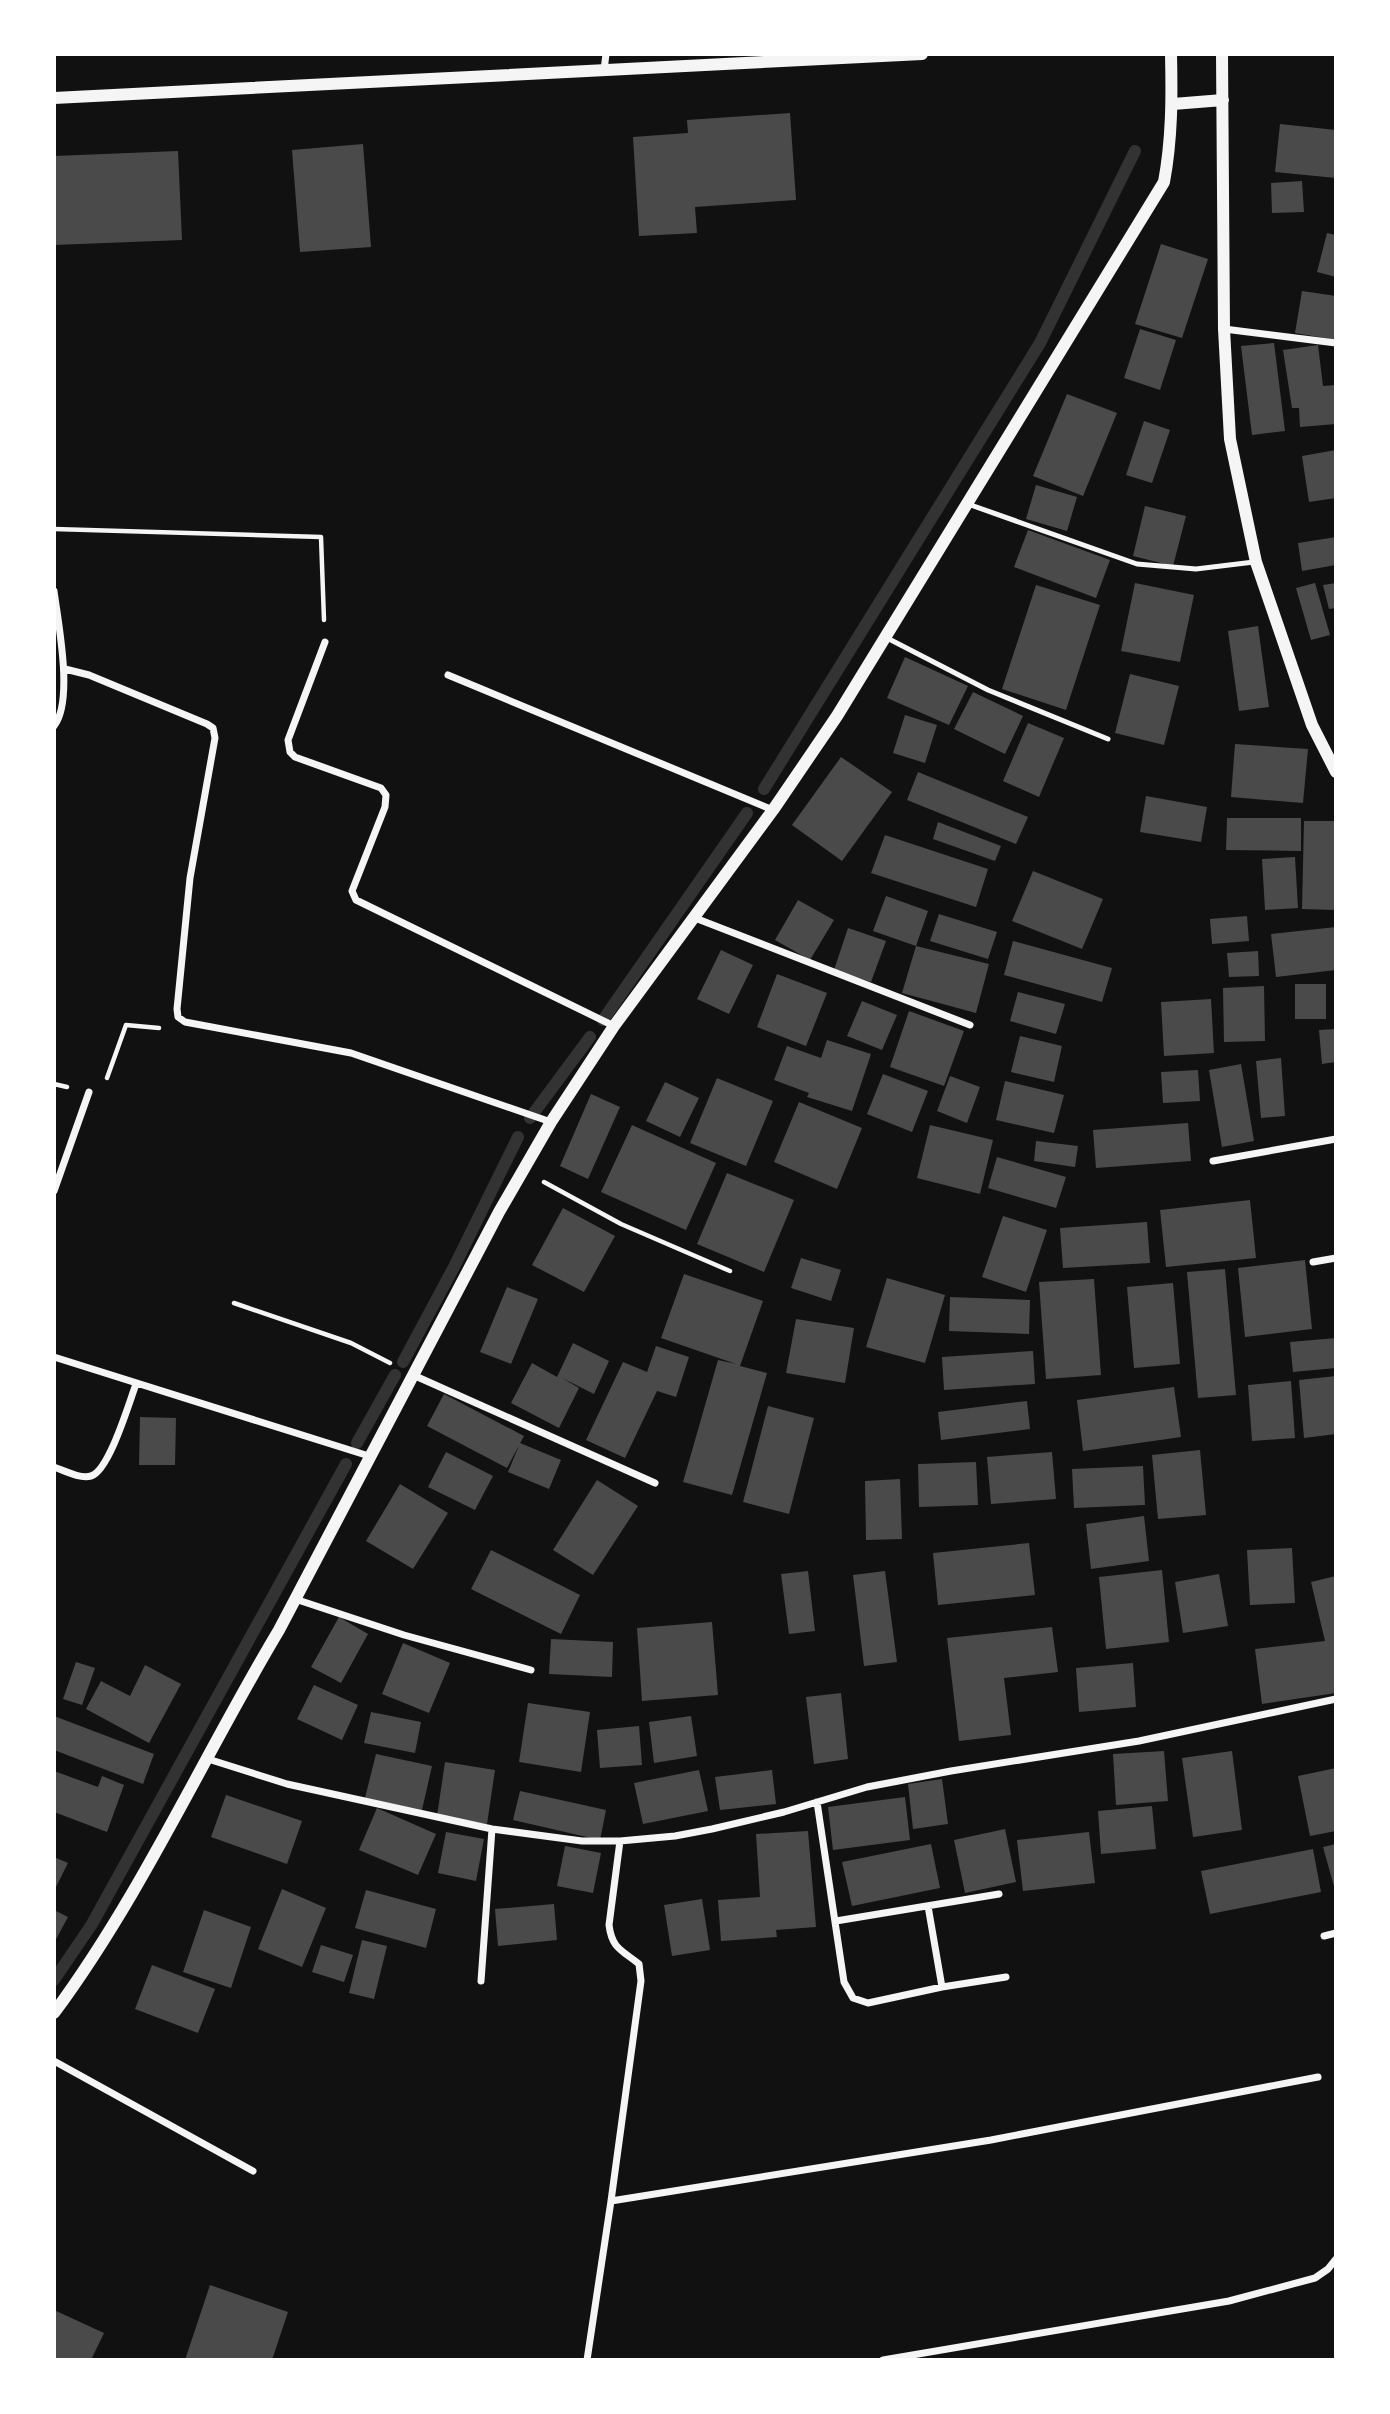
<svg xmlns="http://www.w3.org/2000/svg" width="1390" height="2414" font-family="'Fira Sans',sans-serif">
<rect width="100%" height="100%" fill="#111"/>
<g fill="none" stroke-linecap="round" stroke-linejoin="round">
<path stroke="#333" stroke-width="12" d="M764,789L1040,343L1135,151
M603,1020L747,813
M530,1118L590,1037
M403,1362L455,1265L518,1137
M357,1443L395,1375
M54,1980L92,1924L346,1464"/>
</g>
<path fill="#4a4a4a" d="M790,113L796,200L695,207L697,233L639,236L633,137L688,133L687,120Z
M1280,124L1336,130V178L1275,172Z
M363,144L371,247L300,252L292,150Z
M178,151L182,240L54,245V156Z
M1302,181L1304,212L1272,213L1271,183Z
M1327,233L1336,235V277L1317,272Z
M1161,244L1208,259L1182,338L1135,324Z
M1302,291L1336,296V340L1295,333Z
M1140,329L1176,340L1160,390L1124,378Z
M1274,343L1285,431L1252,435L1241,346Z
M1318,345L1323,386L1336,385V424L1300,427L1299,408H1292L1283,350Z
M1067,394L1117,413L1083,496L1033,476Z
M1144,421L1170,430L1152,483L1126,475Z
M1336,450V498L1309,502L1302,456Z
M1036,485L1077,497L1067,531L1026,519Z
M1145,506L1186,516L1173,566L1133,556Z
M1028,530L1110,560L1096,598L1014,567Z
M1336,537V565L1302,571L1298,543Z
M1135,583L1194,595L1180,662L1121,651Z
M1315,583L1330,635L1311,640L1296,588Z
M1336,583V608L1329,609L1323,585Z
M1036,585L1100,605L1066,710L1002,689Z
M1258,626L1269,707L1239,711L1228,631Z
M905,657L968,686L949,725L887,698Z
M1130,674L1179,686L1164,745L1115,733Z
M973,692L1023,716L1005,754L954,729Z
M905,715L937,725L925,763L893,753Z
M1028,723L1064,738L1039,797L1003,781Z
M1235,744L1308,749L1303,803L1231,797Z
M841,757L892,792L842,861L792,825Z
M918,772L1028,817L1016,844L907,800Z
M1146,796L1207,807L1201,842L1140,832Z
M1227,818H1301V851L1226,850Z
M1304,821H1336V910L1302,909Z
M938,822L1001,846L995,861L933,839Z
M885,835L988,869L976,907L871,873Z
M1295,857L1298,908L1265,910L1262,859Z
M1033,871L1103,899L1082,949L1012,921Z
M886,896L928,911L916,946L873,931Z
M798,900L834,920L810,960L775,940Z
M939,914L997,932L988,959L930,941Z
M1247,916L1249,941L1212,944L1210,919Z
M1336,927V970L1276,977L1271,934Z
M848,928L886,941L871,982L834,970Z
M1013,941L1112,968L1102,1002L1004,975Z
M916,946L989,964L976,1013L902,993Z
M721,950L753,965L729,1014L697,999Z
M1258,951L1259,976L1229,977L1227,953Z
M777,974L827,993L806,1046L757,1027Z
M1295,984H1326V1019H1295Z
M1264,986L1265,1041L1224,1042L1223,988Z
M1018,992L1065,1004L1056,1034L1010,1021Z
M1211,999L1214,1053L1164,1056L1161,1002Z
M862,1001L897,1015L882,1050L847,1036Z
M909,1011L964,1031L944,1086L890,1067Z
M1336,1029V1062L1322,1064L1319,1030Z
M1020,1036L1062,1046L1054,1082L1011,1072Z
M827,1040L871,1054L852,1111L807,1097L809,1093L774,1080L787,1046L821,1058Z
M1281,1058L1285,1116L1261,1118L1256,1061Z
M1241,1064L1254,1141L1222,1147L1209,1070Z
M1198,1070L1200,1101L1163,1103L1161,1072Z
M883,1074L928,1091L912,1132L867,1114Z
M950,1076L980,1087L967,1123L937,1111Z
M717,1078L773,1101L746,1166L690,1143Z
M1005,1081L1064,1095L1054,1133L996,1120Z
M665,1082L699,1098L680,1137L646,1121Z
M591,1094L620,1107L588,1179L560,1166Z
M799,1102L862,1128L837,1189L774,1162Z
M1188,1123L1191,1161L1096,1168L1093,1130Z
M632,1125L716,1163L686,1230L601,1192Z
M930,1125L993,1140L980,1194L917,1178Z
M1036,1141L1078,1146L1075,1167L1034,1161Z
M997,1157L1066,1177L1056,1208L988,1188Z
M727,1173L794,1200L764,1272L697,1244Z
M1250,1200L1256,1258L1166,1267L1160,1210Z
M563,1208L615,1236L584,1292L532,1265Z
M1003,1216L1047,1230L1026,1292L982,1277Z
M1147,1222L1150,1263L1063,1268L1060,1228Z
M801,1258L841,1270L831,1301L791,1288Z
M1305,1260L1312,1329L1245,1337L1238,1268Z
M1225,1269L1236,1395L1198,1398L1187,1272Z
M684,1274L763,1301L740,1366L767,1373L732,1495L683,1482L718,1360L736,1364L661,1338Z
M887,1278L945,1295L925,1363L866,1347Z
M1094,1279L1101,1375L1046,1379L1039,1282Z
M1173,1283L1180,1364L1134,1368L1127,1287Z
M507,1287L538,1299L511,1364L480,1352Z
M950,1297L1030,1300L1029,1334L949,1331Z
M796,1319L854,1328L845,1383L786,1373Z
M1336,1338V1368L1293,1372L1290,1342Z
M573,1343L609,1361L594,1394L562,1378L579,1388L559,1428L511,1403L532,1363L557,1377Z
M656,1346L689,1357L676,1397L657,1391L625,1458L586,1440L623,1362L647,1372Z
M1033,1351L1035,1384L944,1390L942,1357Z
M1336,1376V1434L1304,1438L1299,1380Z
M1291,1381L1295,1438L1252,1441L1248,1385Z
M1174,1387L1181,1437L1083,1451L1077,1400Z
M444,1394L524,1436L507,1468L427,1426Z
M1027,1401L1030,1429L941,1440L938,1412Z
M768,1406L814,1418L789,1514L743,1502Z
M140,1417L176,1418L175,1465H139Z
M520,1443L561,1460L549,1489L508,1472Z
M1200,1450L1206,1515L1158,1519L1152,1455Z
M446,1452L493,1476L475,1510L428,1487Z
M1052,1452L1056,1499L991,1504L987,1457Z
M976,1462L978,1505L919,1507L918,1464Z
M1143,1466L1145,1505L1074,1508L1072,1469Z
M900,1479L902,1539L866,1540L865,1481Z
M597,1480L638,1506L593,1575L553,1550Z
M400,1484L448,1513L413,1569L366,1541Z
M1144,1516L1149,1561L1091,1569L1086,1524Z
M1029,1543L1035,1595L938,1605L933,1553Z
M1292,1548L1295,1603L1250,1605L1247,1550Z
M491,1550L580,1595L561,1634L471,1589Z
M1162,1570L1169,1642L1106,1649L1099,1577Z
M808,1571L815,1631L789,1634L781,1574Z
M885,1571L897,1662L864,1666L853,1575Z
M1219,1574L1228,1626L1183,1633L1175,1582Z
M1336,1576V1693L1262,1704L1255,1649L1325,1641L1311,1582Z
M339,1617L368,1634L341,1683L311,1667Z
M712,1622L718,1695L642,1701L637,1628Z
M1052,1627L1058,1672L1004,1678L1011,1735L959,1741L947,1638Z
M551,1639L613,1642L612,1677L549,1674Z
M403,1643L450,1663L429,1713L382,1694Z
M76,1662L95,1668L82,1705L63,1699Z
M1133,1663L1136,1707L1079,1712L1076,1668Z
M145,1665L181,1684L149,1743L86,1709L101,1681L130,1696Z
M314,1685L358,1705L342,1740L297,1719Z
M841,1693L848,1759L814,1764L806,1697Z
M528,1703L590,1712L581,1772L519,1762Z
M371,1712L421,1722L415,1753L364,1743Z
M54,1716L154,1754L143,1784L54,1750Z
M691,1716L697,1756L654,1763L649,1722Z
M639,1726L642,1765L600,1768L597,1730Z
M1164,1751L1168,1801L1116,1805L1113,1754Z
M1232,1751L1242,1830L1193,1837L1182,1758Z
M376,1754L432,1766L422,1810L365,1798Z
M445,1762L495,1770L487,1824L437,1816Z
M1336,1768V1831L1310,1836L1298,1776Z
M699,1770L708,1811L643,1824L634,1783Z
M772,1770L776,1804L720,1810L715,1777Z
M54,1771L98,1787L102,1776L124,1785L107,1832L54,1812Z
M942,1779L948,1824L913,1829L908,1784Z
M520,1791L606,1810L600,1840L513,1820Z
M226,1795L302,1821L287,1864L211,1837Z
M905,1797L910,1840L833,1850L828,1807Z
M1152,1806L1156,1849L1101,1854L1098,1811Z
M377,1808L436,1834L418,1875L359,1850Z
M1005,1829L1016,1882L965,1893L954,1840Z
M808,1831L816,1927L776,1930L777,1937L721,1941L718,1900L760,1897L756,1834Z
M446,1832L484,1839L476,1881L438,1873Z
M1089,1832L1095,1883L1023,1891L1017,1840Z
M931,1844L940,1888L852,1906L842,1862Z
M1336,1844V1890H1335L1323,1847Z
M565,1846L601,1853L593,1893L557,1886Z
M1313,1849L1321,1892L1210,1914L1201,1871Z
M54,1857L68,1863L54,1891Z
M282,1889L326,1908L302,1967L258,1949Z
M366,1890L436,1909L426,1948L355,1928Z
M702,1899L710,1950L672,1956L664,1905Z
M554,1904L557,1940L498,1946L495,1909Z
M54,1910L68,1917L54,1943Z
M204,1910L251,1927L231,1988L183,1972Z
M362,1940L387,1946L374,1999L349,1993Z
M321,1945L353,1955L344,1982L312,1972Z
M152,1965L215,1989L198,2033L135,2009Z
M210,2285L288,2312L272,2360H185Z
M54,2310L104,2333L91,2360H60L54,2357Z"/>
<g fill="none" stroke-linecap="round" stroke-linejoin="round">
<path stroke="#f5f5f5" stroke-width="4.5" d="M54,529L321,537L324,620
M107,1078L126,1025L159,1028
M54,1084L67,1087
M544,1182L621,1224L730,1271
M234,1303L351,1343L390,1363"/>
<path stroke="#f5f5f5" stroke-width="5" d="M968,504L1137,564L1196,569L1254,562
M887,638L988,690L1108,739"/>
<path stroke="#f5f5f5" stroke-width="7" d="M604,70L606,54
M1224,329L1336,343
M54,591C58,622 74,701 54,726
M325,642L288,740L290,752L295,757L381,788L386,795L385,807L352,891L356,900L614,1026
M65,669L89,675L207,724L213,728L215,738L190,878L177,1009L178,1017L185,1022L351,1053L551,1122
M448,675L773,810
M695,918L970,1025
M1213,1161L1336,1139
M54,1191L89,1092
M1313,1262L1336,1258
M54,1357L369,1456
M413,1375L655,1483
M54,1467C65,1471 80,1479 91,1476C109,1471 129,1403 136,1384
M295,1599L404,1635L531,1670
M208,1759L287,1784L492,1829L582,1841H620L675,1836L712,1829L784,1812L867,1787L951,1771L1139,1741L1336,1699
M817,1802L844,1982L853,1998L868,2003L942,1987L1006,1977
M928,1906L942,1987
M836,1921L999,1894
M1324,1936L1336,1933
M481,1981L492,1829
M54,2061L253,2171
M611,2201L991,2140L1318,2077
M587,2360L611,2201L641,1981L639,1964C622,1950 612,1949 609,1925L620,1841
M883,2360L1229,2301L1315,2278L1328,2269L1336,2259"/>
<path stroke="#f5f5f5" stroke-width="12" d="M1222,54L1224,329L1230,439L1256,562L1312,725L1336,772
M54,98L922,54
M1173,104L1223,100
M54,2013C142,1894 203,1757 279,1630L499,1212L551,1122L614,1026L773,810L837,716L1164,182C1172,139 1172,97 1171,54"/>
</g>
<rect width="1390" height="2414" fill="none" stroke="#ffffff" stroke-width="112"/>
</svg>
